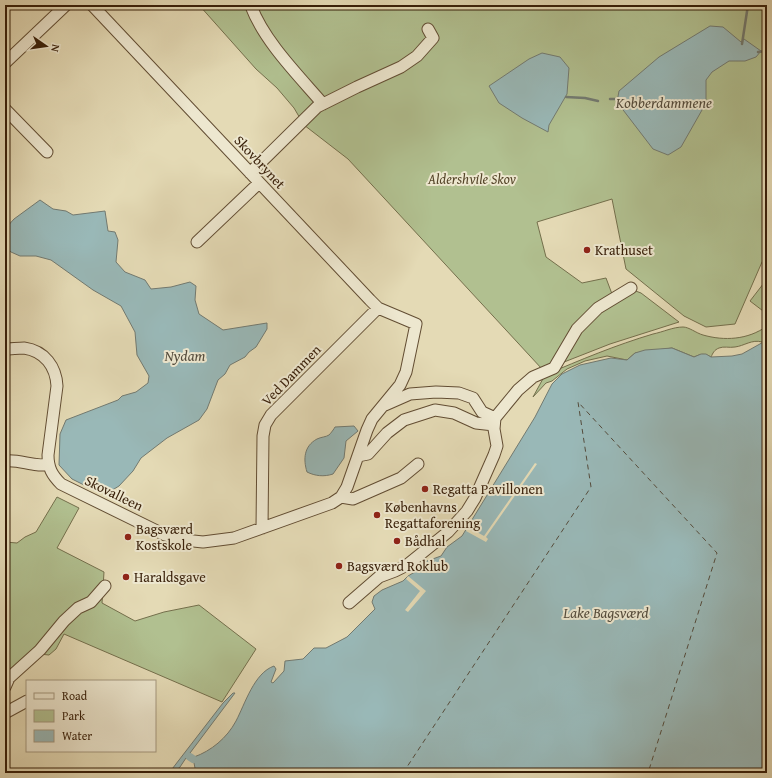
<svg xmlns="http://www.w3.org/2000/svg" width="772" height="778" font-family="'Gentium Book Plus',serif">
<rect width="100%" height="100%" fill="#e4dab5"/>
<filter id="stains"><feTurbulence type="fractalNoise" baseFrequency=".005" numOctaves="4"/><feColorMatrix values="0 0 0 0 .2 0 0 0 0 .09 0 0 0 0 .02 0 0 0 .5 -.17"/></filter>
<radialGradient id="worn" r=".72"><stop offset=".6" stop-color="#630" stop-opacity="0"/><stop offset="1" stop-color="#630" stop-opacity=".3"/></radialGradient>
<path fill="#b1c090" stroke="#746f4c" d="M199,5H767V256L762,262L735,324L706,327L684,316L626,269L612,199L537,222L546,257L582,283L606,278L612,294L554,364L542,369L348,159L304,125L294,108L277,88L256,69Z
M767,279V314L750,301Z
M633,290L641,293L679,322L610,344L559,364L579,330L600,309Z
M767,326V340L762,342C752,339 744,346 735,347C729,348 724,346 719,348C714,350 713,353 711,357C704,353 701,354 694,357L672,348L635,353L627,360L607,356L585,361L567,369L552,381L546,383L533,397L545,375C580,360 616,345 653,334C663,332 673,327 683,327C689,327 696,333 703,335C724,341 748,340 767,326Z
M57,497L79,508L57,548L104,572L102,603L135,621L164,612L199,605L256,649L222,702L64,634L56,649L49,655L39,654L21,670L5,691V542L17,543L25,537L36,532Z"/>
<path fill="#99b8b7" stroke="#727a71" d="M710,26L723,27L741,42L744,39L761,51L756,57L745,61H729L712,72L706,80V102L702,110L681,147L668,155L653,149L617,102L619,91L659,57Z
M542,53L560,57L569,68L567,94L549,125L548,132L522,118L499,103L489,86L529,59Z
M40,200L53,209L66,211L73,215L105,211L108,231L115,232L118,240L116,262L125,272L145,280L151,289L171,287L190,282L196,286L195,300L199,314L223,330L267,323V329L256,347L249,352L245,357L230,365L225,374L218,380L207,409L199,420L167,438L141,458L133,471L119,486L109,492L94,490L72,479L59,465L60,434L66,420L118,400L122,396L136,392L148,383L149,376L137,355L135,332L121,306L93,290L51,260L36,256H20L11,252L5,247V229L14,219Z
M767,340V773H196L194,763L192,760L194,757C211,751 227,738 236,721C245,704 254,673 274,666L276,669L271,682L273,683L284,671L285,661L303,659L314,648H326L347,637L375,609L372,602L374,596L382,590L403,581L408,576L420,569L424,563L427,561L441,556L447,547L462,536L535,417L552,384L562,374L580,365L611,358L627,360L635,353L645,350L672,348L694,357L701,354H706L711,357L732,356L742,354Z
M354,426L358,431L346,441L344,458L333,474C324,477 315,476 307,472C303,459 304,446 317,439C321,437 326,437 329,435C331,433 334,429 335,427Z
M233,693H235L190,753L192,755L189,759L186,758L180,767L173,773H169L223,703Z"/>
<path fill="#e4dab5" d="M535,463L537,464L486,537L488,539L486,542L466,531L468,527L484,536Z
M408,576L426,591L408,612L405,610L420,591L406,579Z"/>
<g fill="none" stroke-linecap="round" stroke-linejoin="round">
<path stroke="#727a71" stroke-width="2.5" d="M742,44L748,5
M758,52L767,51
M566,97L585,98L598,101
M610,99H619"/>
<path stroke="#99b8b7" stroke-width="8" d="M190,757L193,759"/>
<path stroke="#544c3d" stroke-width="1" stroke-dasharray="5 4" stroke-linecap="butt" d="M403,773L591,487L578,402L717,553L648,773"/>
<g stroke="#624d33" stroke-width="13">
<path id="minor" d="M251,6C264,41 298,75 323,104
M5,63L66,5
M5,109L47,152
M250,173L317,107L357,87L401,67L417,56L433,38L428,29
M197,242L259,183
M5,349C11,349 18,348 24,348C45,351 56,367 57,386L48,455C48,468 52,475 61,484L165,535L184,540L203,542L234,538L332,503L341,497L347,487L367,430L372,419L400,385L406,372L416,324L378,308L370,300L92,5
M385,405L410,394L436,392L459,393L473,398L482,412L495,418
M358,456L368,454L387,433L404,420L435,410L454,413L476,423L494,425
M5,461C21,459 34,468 48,464
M341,497L353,499L401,478L418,464
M262,528L263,436L265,425L271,415L378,308
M349,603L379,577L395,571L407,565L448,532L467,511L475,498L494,455L497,446L494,429L495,418L518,390L533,377L554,368L577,329L598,308L631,288
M5,687L9,678L40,650L64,621L78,608L91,602L105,586
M5,713L27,701"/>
</g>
<use href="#minor" stroke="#ede7cf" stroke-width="11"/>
</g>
<g fill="#8f2418" stroke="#ede7cf" stroke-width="1.5">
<circle cx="587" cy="250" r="4"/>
<circle cx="425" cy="489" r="4"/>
<circle cx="377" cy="515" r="4"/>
<circle cx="128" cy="537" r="4"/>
<circle cx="397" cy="541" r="4"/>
<circle cx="339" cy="566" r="4"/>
<circle cx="126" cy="577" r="4"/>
</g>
<g text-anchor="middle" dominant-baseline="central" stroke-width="4" stroke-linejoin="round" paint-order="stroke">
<g font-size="14" fill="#371e08" stroke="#ede7cf">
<text transform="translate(260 162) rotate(47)">Skovbrynet</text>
<text transform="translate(291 375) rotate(-46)">Ved Dammen</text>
<text transform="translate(114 493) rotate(26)">Skovalleen</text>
</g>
<g font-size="14" font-style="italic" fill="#56462a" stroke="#ede7cf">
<text x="472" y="179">Aldershvile Skov</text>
</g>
<g font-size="14" fill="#371e08" stroke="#ede7cf" text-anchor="start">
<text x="595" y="250">Krathuset</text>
<text x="433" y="489">Regatta Pavillonen</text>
<text x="385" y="507">Københavns<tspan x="385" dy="16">Regattaforening</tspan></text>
<text x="136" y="529">Bagsværd<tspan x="136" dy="16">Kostskole</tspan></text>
<text x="405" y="541">Bådhal</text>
<text x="347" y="566">Bagsværd Roklub</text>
<text x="134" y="577">Haraldsgave</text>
</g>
<g font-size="15" font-style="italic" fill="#544c3d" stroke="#ede7cf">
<text x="664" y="102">Kobberdammene</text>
<text x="185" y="355">Nydam</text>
<text x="606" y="612">Lake Bagsværd</text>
</g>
</g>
<rect width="772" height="778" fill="none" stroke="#e4dab5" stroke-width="20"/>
<rect x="6" y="6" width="760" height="766" fill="none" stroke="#371e08" stroke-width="2"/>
<rect x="10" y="10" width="752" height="758" fill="none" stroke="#371e08"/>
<rect x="26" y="680" width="130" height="72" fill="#ede7cf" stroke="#a4977f"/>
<rect x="34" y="693" width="20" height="6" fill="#ede7cf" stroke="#a4977f"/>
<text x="62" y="700" font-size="12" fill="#371e08">Road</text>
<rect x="34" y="710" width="20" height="12" fill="#b1c090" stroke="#a4977f"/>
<text x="62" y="720" font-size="12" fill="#371e08">Park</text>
<rect x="34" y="730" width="20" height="12" fill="#99b8b7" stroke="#a4977f"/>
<text x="62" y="740" font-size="12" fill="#371e08">Water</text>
<g transform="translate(46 46) rotate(103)" stroke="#ede7cf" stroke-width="3" paint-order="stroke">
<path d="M0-3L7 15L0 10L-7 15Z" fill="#371e08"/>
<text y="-6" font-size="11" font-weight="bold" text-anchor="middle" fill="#371e08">N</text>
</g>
<rect width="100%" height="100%" filter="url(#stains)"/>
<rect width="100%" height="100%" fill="url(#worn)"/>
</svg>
